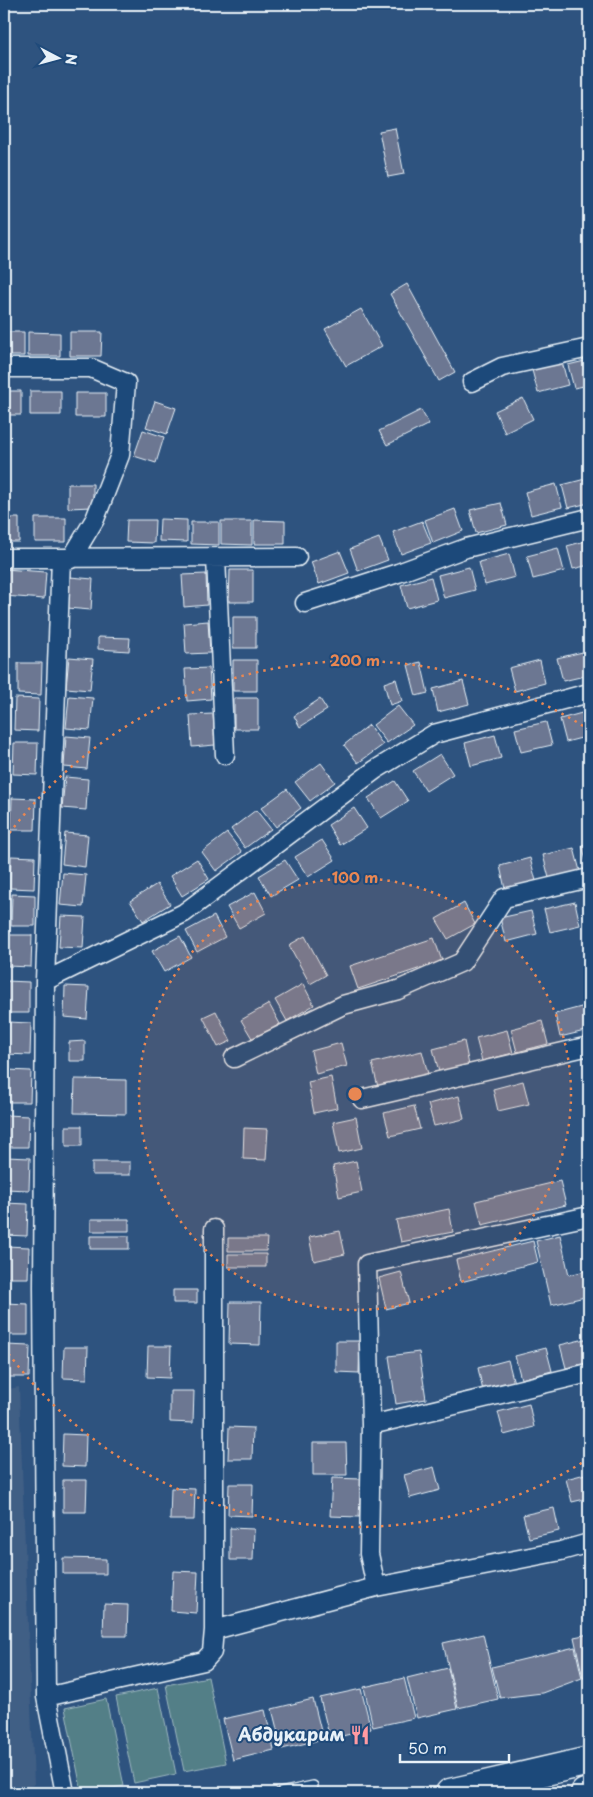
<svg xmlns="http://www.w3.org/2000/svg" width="593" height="1797" font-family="'Playpen Sans',sans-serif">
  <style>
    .built { fill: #415e85 }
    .green { fill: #537f87; stroke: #9eb8c0 }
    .building { fill: #6c7792; stroke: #e8f1f8 }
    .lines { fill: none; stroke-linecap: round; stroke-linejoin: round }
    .service-casing { stroke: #e8f1f8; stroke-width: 12 }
    .minor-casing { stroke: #e8f1f8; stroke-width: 21 }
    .trunk-casing { stroke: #e8f1f8; stroke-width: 31 }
    .service { stroke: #1f4a7a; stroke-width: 9 }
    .minor { stroke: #1f4a7a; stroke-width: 18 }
    .trunk { stroke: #1f4a7a; stroke-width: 28 }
    .ring { fill: none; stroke: #e88753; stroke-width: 2.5; stroke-dasharray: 2.5 5 }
    .labels { text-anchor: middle; stroke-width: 4; stroke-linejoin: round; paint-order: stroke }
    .poi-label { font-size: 18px; font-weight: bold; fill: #e8f1f8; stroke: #1f4a7a; text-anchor: end }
    .centre { fill: #e88753; stroke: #1f4a7a; stroke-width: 2.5 }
    .ring-label { font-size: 15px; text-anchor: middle; font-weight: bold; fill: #e88753; stroke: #1f4a7a; stroke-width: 4; stroke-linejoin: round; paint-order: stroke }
  </style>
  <rect width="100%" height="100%" fill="#2e537f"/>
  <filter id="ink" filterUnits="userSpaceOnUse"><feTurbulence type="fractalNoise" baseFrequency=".02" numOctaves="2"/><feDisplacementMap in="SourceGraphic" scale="10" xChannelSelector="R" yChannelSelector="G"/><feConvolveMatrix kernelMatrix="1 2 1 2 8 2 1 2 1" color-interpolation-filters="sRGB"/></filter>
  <g filter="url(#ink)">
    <path class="built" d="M19 1387 34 1785 4 1790V1390Z"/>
    <path class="green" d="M208 1677 226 1763 184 1771 166 1685Z
      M158 1688 176 1774 134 1783 116 1697Z
      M106 1699 124 1786 82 1793 65 1708Z"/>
    <path class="building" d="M395 128 404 174 388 177 379 131Z
      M407 284 455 372 439 381 390 294Z
      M361 309 382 346 346 366 325 329Z
      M4 332H24V356H4Z
      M28 332 60 333V356H28Z
      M70 332H102L101 356H70Z
      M589 360V385L574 388 568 365Z
      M562 362 568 385 538 393 532 370Z
      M4 391H21V415H4Z
      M30 391H61V415H30Z
      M75 393H106V417H75Z
      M523 398 533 419 505 433 495 411Z
      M155 401 176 408 167 434 146 427Z
      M421 410 429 424 387 445 379 431Z
      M143 430 164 437 156 463 134 456Z
      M589 478V503L568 508 562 485Z
      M68 484H93V507L68 508Z
      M556 484 562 507 531 515 525 492Z
      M501 503 507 525 476 533 470 510Z
      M455 509 463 531 433 543 425 520Z
      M4 518H19V542H4Z
      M35 518H66V542H35Z
      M160 519 187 520V542L159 541Z
      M127 520H155L154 543 126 542Z
      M254 520 285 521V544H254Z
      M221 521H252V545L221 544Z
      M422 521 431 543 401 554 393 532Z
      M191 522H219V545L191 544Z
      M379 538 388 560 358 571 350 549Z
      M589 540V565L573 569 567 546Z
      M558 548 564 571 533 579 527 556Z
      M340 551 349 573 319 584 311 562Z
      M509 554 515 577 485 585 479 562Z
      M469 567 475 590 444 598 438 575Z
      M4 569 46 572 44 599 4 596Z
      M230 570H253V602H229Z
      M206 574 207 605 184 607 182 575Z
      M70 577 93 579 91 610 67 608Z
      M431 577 437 600 407 608 401 585Z
      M233 617H256V648H233Z
      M208 621 210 653 186 654 184 623Z
      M98 637 130 638 129 651 98 649Z
      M587 651 589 675 563 681 557 658Z
      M69 657 93 659 90 690 66 688Z
      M233 660H257V691H233Z
      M540 660 545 683 515 691 509 668Z
      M421 662 428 693 416 696 408 665Z
      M18 663H42L41 695 18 694Z
      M209 668 211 699 187 701 185 669Z
      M396 679 402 701 390 705 384 683Z
      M463 681 469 704 438 712 433 689Z
      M69 696 93 698 90 730 66 728Z
      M15 698 39 699 38 731 14 730Z
      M234 698H258V729H234Z
      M320 699 327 710 300 727 294 716Z
      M398 706 413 725 387 743 373 725Z
      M589 711V736L566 742 560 719Z
      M213 714 215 745 192 747 190 715Z
      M546 722 552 745 521 752 515 729Z
      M369 725 383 745 358 763 344 745Z
      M495 735 501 758 471 766 465 743Z
      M66 736 90 738 87 769 64 767Z
      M14 743H38L37 775 13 774Z
      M440 754 453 774 426 791 413 771Z
      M321 763 335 782 310 801 295 782Z
      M65 777 88 779 86 810 62 808Z
      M395 781 408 801 381 818 368 798Z
      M287 789 301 808 276 827 261 808Z
      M12 798 36 799 35 830H11Z
      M354 808 367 828 340 845 328 825Z
      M256 810 271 829 245 848 231 829Z
      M65 833 88 835 85 867 62 864Z
      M227 833 242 852 216 871 202 852Z
      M322 840 335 860 308 877 295 857Z
      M589 843V868H588L582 845Z
      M574 848 580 871 549 878 543 855Z
      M11 856 35 857 34 889 10 888Z
      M530 858 536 881 505 889 500 866Z
      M197 859 209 879 182 896 170 876Z
      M285 860 298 880 271 896 259 876Z
      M63 873 86 875 83 907 60 905Z
      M157 884 170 904 143 921 130 901Z
      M255 892 266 913 239 928 227 907Z
      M12 894 35 895V926H11Z
      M575 902 580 925 550 932 544 909Z
      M464 903 475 924 448 939 436 919Z
      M531 911 537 934 506 942 500 918Z
      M61 916 85 917 83 948 59 947Z
      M214 916 225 937 197 952 186 931Z
      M9 935H32L31 967 8 966Z
      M180 936 191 957 164 972 152 951Z
      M305 936 326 975 310 984 289 945Z
      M434 938 442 961 358 989 350 966Z
      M6 981 29 982V1013H5Z
      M303 984 314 1005 287 1021 275 1000Z
      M65 986 89 987 87 1019 64 1017Z
      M269 1004 280 1024 253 1040 241 1020Z
      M585 1006 589 1022V1030L560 1037 555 1014Z
      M216 1011 231 1041 218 1047 203 1017Z
      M542 1021 548 1044 517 1052 511 1029Z
      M7 1022 31 1023 30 1055 6 1054Z
      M507 1030 513 1053 482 1061 476 1038Z
      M85 1041V1061H69V1042Z
      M464 1041 469 1065 439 1072 433 1049Z
      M341 1043 347 1066 316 1074 311 1051Z
      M422 1051 428 1074 378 1087 372 1063Z
      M7 1070 31 1071 30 1102H6Z
      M331 1077 337 1108 314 1113 308 1082Z
      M75 1079 126 1080V1114L74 1113Z
      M523 1081 529 1104 498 1111 493 1089Z
      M459 1096 464 1119 434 1126 428 1104Z
      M414 1106 420 1129 390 1136 384 1113Z
      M5 1115 29 1116 28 1147H4Z
      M356 1117 362 1148 339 1153 333 1122Z
      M66 1126H82V1146H66Z
      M244 1128 268 1129 266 1160 243 1159Z
      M6 1157 30 1158 29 1190 5 1189Z
      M356 1161 362 1192 339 1197 333 1166Z
      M92 1162H130V1175H92Z
      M560 1181 566 1205 482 1225 476 1201Z
      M4 1203 28 1204 27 1236 4 1235Z
      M449 1209 453 1232 401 1242 396 1220Z
      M91 1219H129V1231H91Z
      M340 1231 345 1254 314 1261 309 1237Z
      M560 1235 569 1275 589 1270V1296L551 1305 536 1241Z
      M90 1236H129V1249H90Z
      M228 1238H267L266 1251H228Z
      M533 1241 538 1262 461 1282 456 1260Z
      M5 1246 29 1247 28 1278H5Z
      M228 1254H266V1267H228Z
      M401 1272 409 1303 386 1309 379 1278Z
      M173 1290H197V1303H173Z
      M230 1302H261L260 1345 229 1344Z
      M5 1303 28 1304V1335H4Z
      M589 1338V1362L566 1368 560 1345Z
      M336 1341H360L359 1373 336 1372Z
      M6 1345 30 1346 29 1377H6Z
      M148 1346H171L170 1378 147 1377Z
      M64 1347H88L87 1379 63 1378Z
      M546 1348 552 1371 521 1379 515 1356Z
      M419 1352 426 1399 396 1404 389 1356Z
      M508 1360 514 1383 483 1391 478 1368Z
      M170 1391H194L193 1423 170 1422Z
      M529 1404 534 1427 504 1435 498 1412Z
      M229 1427 253 1428 252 1459H228Z
      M63 1434 86 1435 85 1467 62 1466Z
      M313 1443H346L347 1475H313Z
      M434 1467 440 1490 410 1498 404 1475Z
      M589 1473V1498L572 1502 566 1479Z
      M332 1478 361 1479 359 1517 330 1516Z
      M63 1480H87L86 1512H63Z
      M229 1484H253L252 1516 228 1515Z
      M171 1488 195 1489 194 1520H170Z
      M554 1508 559 1531 529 1538 523 1515Z
      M230 1528 254 1529 253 1560H230Z
      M63 1558 106 1559V1574H63Z
      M173 1571 198 1572 196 1613 171 1611Z
      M104 1604 128 1605 127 1636H103Z
      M483 1634 498 1699 458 1708 443 1643Z
      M589 1634V1676L583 1678 574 1637Z
      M575 1647 582 1678 542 1693 500 1698 492 1667Z
      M448 1668 457 1709 417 1718 407 1678Z
      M404 1678 414 1718 373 1727 364 1687Z
      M361 1689 371 1729 330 1739 320 1698Z
      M313 1699 323 1739 282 1749 272 1709Z
      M265 1710 274 1750 233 1760 223 1719Z"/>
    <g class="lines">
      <defs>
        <path id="service" d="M280 1793 313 1786"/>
        <path id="minor" d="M4 368H91L126 383 120 455 95 519 71 559
          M472 382 502 367 589 348
          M4 558 297 557
          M216 558 225 755
          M61 559 45 981 43 1287 46 1697 65 1793
          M305 603 398 573 466 548 589 518
          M45 981 184 913 375 770 434 734 589 693
          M234 1058 343 1005 398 990 462 962 504 898 589 878
          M362 1099 589 1046
          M371 1425 589 1373
          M376 1587 369 1554 371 1425 367 1264 589 1216
          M214 1630 376 1587 561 1551 589 1543
          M46 1697 204 1661 212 1652 214 1630V1229"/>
        <path id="trunk" d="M450 1793 589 1761
          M585 1793 589 1792"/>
      </defs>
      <use href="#service" class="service-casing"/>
      <use href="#minor" class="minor-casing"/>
      <use href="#trunk" class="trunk-casing"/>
      <use href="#service" class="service"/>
      <use href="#minor" class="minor"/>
      <use href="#trunk" class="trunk"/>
    </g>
  </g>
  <circle cx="355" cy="1094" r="216" fill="#e88753" fill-opacity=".12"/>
  <g class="ring">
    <circle cx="355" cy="1094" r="216"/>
    <path d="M588 1459A433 433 0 0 1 5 1349M5 839A433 433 0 0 1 588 729"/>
  </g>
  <defs>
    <symbol id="restaurant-bare" viewBox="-9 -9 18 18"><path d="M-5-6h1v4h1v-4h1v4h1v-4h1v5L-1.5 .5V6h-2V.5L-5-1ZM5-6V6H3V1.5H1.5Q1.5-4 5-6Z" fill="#ff9aa2" stroke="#1f4a7a" stroke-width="2.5" paint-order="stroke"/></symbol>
  </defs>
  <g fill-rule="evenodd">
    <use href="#restaurant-bare" x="346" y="1721" width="28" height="28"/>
  </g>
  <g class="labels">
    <g class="poi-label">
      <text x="345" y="1741">Абдукарим</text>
    </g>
  </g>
  <circle cx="355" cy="1094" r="8" class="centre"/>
  <g class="ring-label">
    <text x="355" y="666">200 m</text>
    <text x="355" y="883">100 m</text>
  </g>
  <rect width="593" height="1797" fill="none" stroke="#1f4a7a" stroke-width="20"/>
  <rect x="10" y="10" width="573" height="1777" fill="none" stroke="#e8f1f8" stroke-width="2" filter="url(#ink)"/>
  <g transform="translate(58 58) rotate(96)" stroke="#1f4a7a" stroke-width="4" paint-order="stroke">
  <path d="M0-4L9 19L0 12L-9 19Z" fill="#e8f1f8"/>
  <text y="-8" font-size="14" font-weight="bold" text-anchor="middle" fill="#e8f1f8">N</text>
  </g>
  <path d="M400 1754v8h109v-8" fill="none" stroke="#e8f1f8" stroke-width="2.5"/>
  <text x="408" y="1754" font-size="15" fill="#e8f1f8" stroke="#1f4a7a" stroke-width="4" paint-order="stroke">50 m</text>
</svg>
